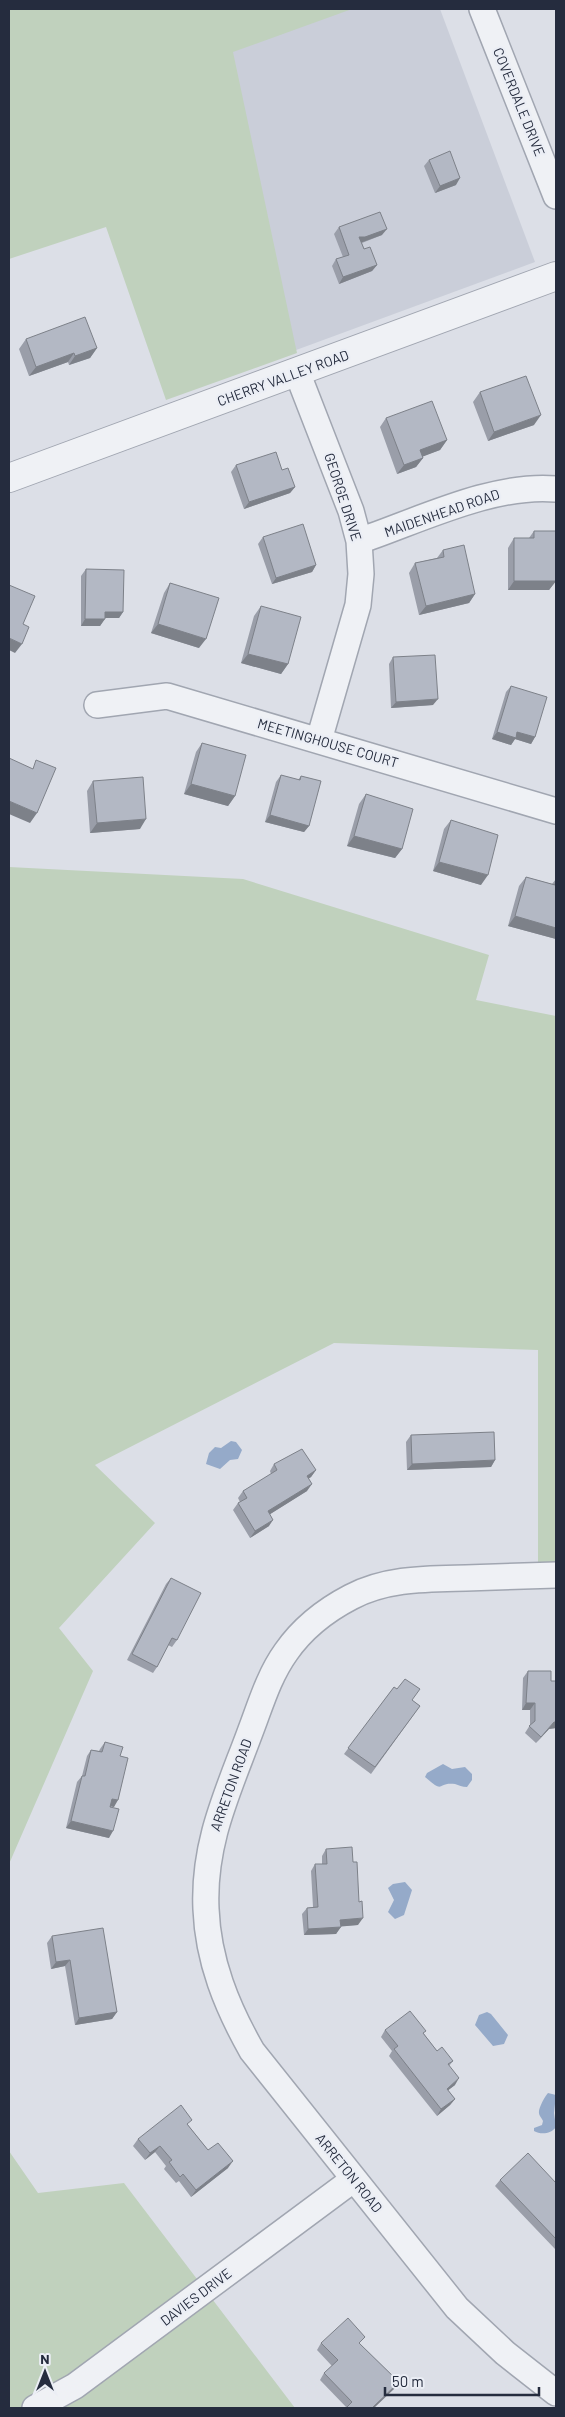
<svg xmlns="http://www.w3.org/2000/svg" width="565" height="2417" font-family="Barlow,sans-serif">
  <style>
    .built { fill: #caced9 }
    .green { fill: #c0d1bd }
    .water { fill: #95aac9 }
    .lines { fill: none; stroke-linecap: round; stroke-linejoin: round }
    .minor-casing { stroke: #a1a6b1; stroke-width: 28 }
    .tertiary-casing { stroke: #a1a6b1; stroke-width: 30 }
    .minor { stroke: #eff1f5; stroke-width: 25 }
    .tertiary { stroke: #eff1f5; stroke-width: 28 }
    .wall { fill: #9a9ea9 }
    .shaded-wall { fill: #7d8189 }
    .building { fill: #b3b8c4; stroke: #7d8189 }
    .labels { text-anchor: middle; stroke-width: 4.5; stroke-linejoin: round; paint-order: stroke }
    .street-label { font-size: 14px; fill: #252c3e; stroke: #ebeef5 }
  </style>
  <rect width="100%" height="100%" fill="#dcdfe7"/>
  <path class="built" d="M348 9H440L535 262 288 353 182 70Z"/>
  <path class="green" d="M9 9H352L233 52 297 353 166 400 106 227 9 259Z
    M9 867 243 879 489 955 476 1000 556 1016V1577L538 1576V1350L334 1343 95 1465 155 1523 59 1628 93 1671 9 1864Z
    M9 2151 38 2193 124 2183 295 2408H9Z"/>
  <path class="water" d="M231 1441 236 1442 242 1450 238 1459 230 1460 220 1469 206 1464 209 1453 215 1447 221 1448Z
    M443 1764 452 1769 465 1767 472 1774V1780L467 1787C462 1787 459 1785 455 1784 435 1782 446 1795 425 1777L427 1773Z
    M405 1882 412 1890 404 1915 395 1919 388 1912 394 1900 388 1888 393 1884Z
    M487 2012 491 2014 508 2035 504 2044 493 2046 475 2025 479 2015Z
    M548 2093 556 2095 554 2113 556 2127C551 2134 541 2135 534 2131V2128L542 2125 543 2121C542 2118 539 2116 539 2113 538 2109 545 2096 548 2093Z"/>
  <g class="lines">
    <defs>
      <path id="minor" d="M482 9 556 196
        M297 372 351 511 359 541 361 574 358 605 319 740
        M359 541C418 521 494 483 556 489
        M97 705 167 696 556 811
        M556 1575C526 1576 496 1577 466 1578 427 1579 387 1578 351 1597 326 1610 302 1629 286 1652 268 1677 260 1707 249 1735 227 1794 203 1844 206 1909 208 1961 227 2007 252 2051L457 2308 505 2353 556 2393
        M35 2408 75 2386 354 2179"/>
      <path id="tertiary" d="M9 478 556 276"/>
    </defs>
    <use href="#minor" class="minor-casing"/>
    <use href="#tertiary" class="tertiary-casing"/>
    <use href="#minor" class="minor"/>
    <use href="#tertiary" class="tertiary"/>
  </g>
  <path class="wall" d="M429 160 456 185 435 193 424 166Z
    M339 227 382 235 362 243 364 249 377 265 372 271 339 284 332 266 336 259 343 257 334 234Z
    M26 339 97 348 90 358 69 365 68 362 29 376 19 349Z
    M480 392 534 425 488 441 473 402Z
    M386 418 447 440 440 450 423 456V458L416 467 397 474 380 427Z
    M236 465 282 470 295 487 290 493 244 509 231 472Z
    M534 531 556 581 549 590H508V548L514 538H529Z
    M263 537 316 565 312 572 272 584 258 544Z
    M443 550 475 594 469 603 419 615 409 573 415 563 437 558Z
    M86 569 123 612 119 618H105L100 626H81V576Z
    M170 583 199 648 151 633 164 593Z
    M261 606 288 664 281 674 241 663 254 616Z
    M393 657 433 705 391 708 389 664Z
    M511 686 535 737 531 744 515 739 511 745 492 739 506 692Z
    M202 743 235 796 228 806 184 794 196 752Z
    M281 775 298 780 301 776 309 826 304 832 265 822 276 782Z
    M93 781 140 829 90 833 87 791Z
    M366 794 402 849 395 858 347 846 359 804Z
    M451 820 481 885 433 871 444 829Z
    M526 877 552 884 556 879V939L508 926 519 886Z
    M411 1435 495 1460 491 1467 407 1470 406 1442Z
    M274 1464 316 1470 311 1477 308 1479 307 1491 270 1514 269 1526 250 1538 233 1510 238 1503 240 1502 238 1498 243 1491 271 1474 270 1471Z
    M171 1578 177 1640 172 1647 168 1645 157 1667 153 1673 127 1660 166 1584Z
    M528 1671 551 1681H556V1728L549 1729 536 1743 525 1733 530 1725V1710H522L523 1678Z
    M394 1687 420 1706 371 1774 344 1754Z
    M105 1742 120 1756 114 1807 111 1806 109 1838 66 1828 77 1782 82 1776 87 1756 91 1750 99 1751 100 1749Z
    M326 1849 358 1925 341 1926 336 1934 304 1935 302 1914 307 1908 313 1907 311 1871 315 1864H322V1856Z
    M52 1936 117 2012 112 2019 75 2025 65 1966 51 1969 47 1943Z
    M385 2030 424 2034 437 2051 453 2061 449 2066 455 2085 448 2090 455 2099 450 2105 437 2116 389 2056 392 2051 381 2037Z
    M188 2125 208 2150 228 2168 191 2197 179 2181 176 2183 164 2169 166 2166 155 2152 145 2160 133 2146 138 2139Z
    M500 2180 556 2183V2249H555L495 2186Z
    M321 2343 360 2344 399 2382 394 2389 347 2408 320 2380 324 2373 332 2366 317 2350Z"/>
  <path class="shaded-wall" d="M460 178 456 185 435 193 440 186Z
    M387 229 382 235 360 243 359 237Z
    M377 265 372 271 339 284 343 277Z
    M97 348 90 358 69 365 75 356Z
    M74 353 68 362 29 376 36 367Z
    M541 415 534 425 488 441 494 432Z
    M447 440 440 450 414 460 420 450Z
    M423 458 416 467 397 474 404 465Z
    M295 487 290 493 244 509 249 502Z
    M316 565 312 572 272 584 276 578Z
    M514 581H556L549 590H508Z
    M475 594 469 603 419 615 426 606Z
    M105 612H123L119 618H100Z
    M85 619H105L100 626H81Z
    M158 624 206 639 199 648 151 633Z
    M9 638 22 644 15 653 9 650Z
    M248 654 288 664 281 674 241 663Z
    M438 699 433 705 391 708 396 702Z
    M497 732H517L535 737 531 744 515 739 511 745 492 739Z
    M191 784 235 796 228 806 184 794Z
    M9 801 37 813 30 823 9 814Z
    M270 815 309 826 304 832 265 822Z
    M146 819 140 829 90 833 97 823Z
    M354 836 402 849 395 858 347 846Z
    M439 862 488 875 481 885 433 871Z
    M515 916 556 928V939L508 926Z
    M495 1460 491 1467 407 1470 412 1464Z
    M316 1470 311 1477 302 1483 307 1476Z
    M312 1484 307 1491 264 1518 268 1511Z
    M273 1520 269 1526 250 1538 255 1531Z
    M526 1703H535L530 1710H522Z
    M554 1722H556V1728L549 1729 536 1743 541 1737Z
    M112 1799 118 1800 114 1807 108 1806Z
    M71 1821 113 1831 109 1838 66 1828Z
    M363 1918 358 1925 336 1927 340 1920Z
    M341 1927 336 1934 304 1935 308 1929Z
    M70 1960 65 1966 51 1969 56 1962Z
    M117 2012 112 2019 75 2025 79 2018Z
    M459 2078 455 2085 442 2095 447 2089Z
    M455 2099 450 2105 437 2116 441 2109Z
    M160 2146 155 2152 145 2160 150 2153Z
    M233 2161 228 2168 191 2197 196 2190Z
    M399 2382 394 2389 374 2408H372Z"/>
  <path class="building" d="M450 151 460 178 440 186 429 160Z
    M380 212 387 229 365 237H359L364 249 370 247 377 265 343 277 336 259 349 255 339 227Z
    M85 317 97 348 75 356 74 353 36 367 26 339Z
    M526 376 541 415 494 432 480 392Z
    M432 401 447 440 420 450 423 458 404 465 386 418Z
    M276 452 282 470 288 468 295 487 249 502 236 465Z
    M303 524 316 565 276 578 263 537Z
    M534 531H556V581H514V538H534Z
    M464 545 475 594 426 606 415 563 444 557 443 550Z
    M86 569 124 570 123 612H105V619H85Z
    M170 583 219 598 206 639 158 624Z
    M9 585 35 596 23 624 29 627 22 644 9 638Z
    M261 606 301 617 288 664 248 654Z
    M435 655 438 699 396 702 393 657Z
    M511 686 547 697 535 737 517 732 516 738 497 732Z
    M202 743 246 755 235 796 191 784Z
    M9 758 33 769 36 760 56 768 37 813 9 801Z
    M281 775 300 780 301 776 321 781 309 826 270 815Z
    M143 777 146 819 97 823 93 781Z
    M366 794 413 809 402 849 354 836Z
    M451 820 498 835 488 875 439 862Z
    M526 877 555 885 556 880V928L515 916Z
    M494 1432 495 1460 412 1464 411 1435Z
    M302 1449 316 1470 307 1476 312 1484 268 1511 273 1520 255 1531 238 1503 247 1498 243 1491 277 1470 274 1464Z
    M171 1578 201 1593 177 1640 172 1638 157 1667 132 1654Z
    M528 1671H551V1681H556V1722H554L541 1737 529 1726 535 1721V1703H526Z
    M405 1679 420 1689 412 1700 420 1706 375 1767 348 1748 394 1687 397 1689Z
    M105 1742 123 1747 120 1756 128 1758 118 1800 112 1799 110 1807 119 1809 113 1831 71 1821 82 1776H85L91 1750 102 1752Z
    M352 1847 353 1862H357L359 1902 362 1901 363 1918 340 1920 341 1927 308 1929 307 1908 318 1907 315 1864H327L326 1849Z
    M103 1928 117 2012 79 2018 70 1960 56 1962 52 1936Z
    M410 2011 426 2031 423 2033 437 2051 442 2047 453 2061 448 2064 459 2078 447 2089 455 2099 441 2109 394 2049 398 2046 385 2030Z
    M181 2105 192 2120 187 2124 208 2150 218 2143 233 2161 196 2190 183 2174 180 2177 169 2162 172 2160 160 2146 150 2153 138 2139Z
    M528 2153 556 2183V2239L500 2180Z
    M348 2318 365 2337 359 2343 399 2382 372 2408H346L352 2402 324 2373 338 2360 321 2343Z"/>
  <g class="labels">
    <g class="street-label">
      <text transform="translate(519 102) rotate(68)" y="5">COVERDALE DRIVE</text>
      <text transform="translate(283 378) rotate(-20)" y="5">CHERRY VALLEY ROAD</text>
      <text transform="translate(343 497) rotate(72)" y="5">GEORGE DRIVE</text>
      <text transform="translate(442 513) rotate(-19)" y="5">MAIDENHEAD ROAD</text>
      <text transform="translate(328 743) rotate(16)" y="5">MEETINGHOUSE COURT</text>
      <text transform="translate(231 1785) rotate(-70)" y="5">ARRETON ROAD</text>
      <text transform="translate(349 2173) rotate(51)" y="5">ARRETON ROAD</text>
      <text transform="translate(196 2297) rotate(-37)" y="5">DAVIES DRIVE</text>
    </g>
  </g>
  <rect width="565" height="2417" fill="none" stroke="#252c3e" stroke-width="20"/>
  <g transform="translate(45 2372)" stroke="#ebeef5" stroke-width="4" paint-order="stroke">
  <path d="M0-4L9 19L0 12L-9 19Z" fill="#252c3e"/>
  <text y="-8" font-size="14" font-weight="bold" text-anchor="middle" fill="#252c3e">N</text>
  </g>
  <path d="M385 2387v8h154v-8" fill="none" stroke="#252c3e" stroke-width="2.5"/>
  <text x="392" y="2387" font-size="15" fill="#252c3e" stroke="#ebeef5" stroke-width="4" paint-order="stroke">50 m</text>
</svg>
